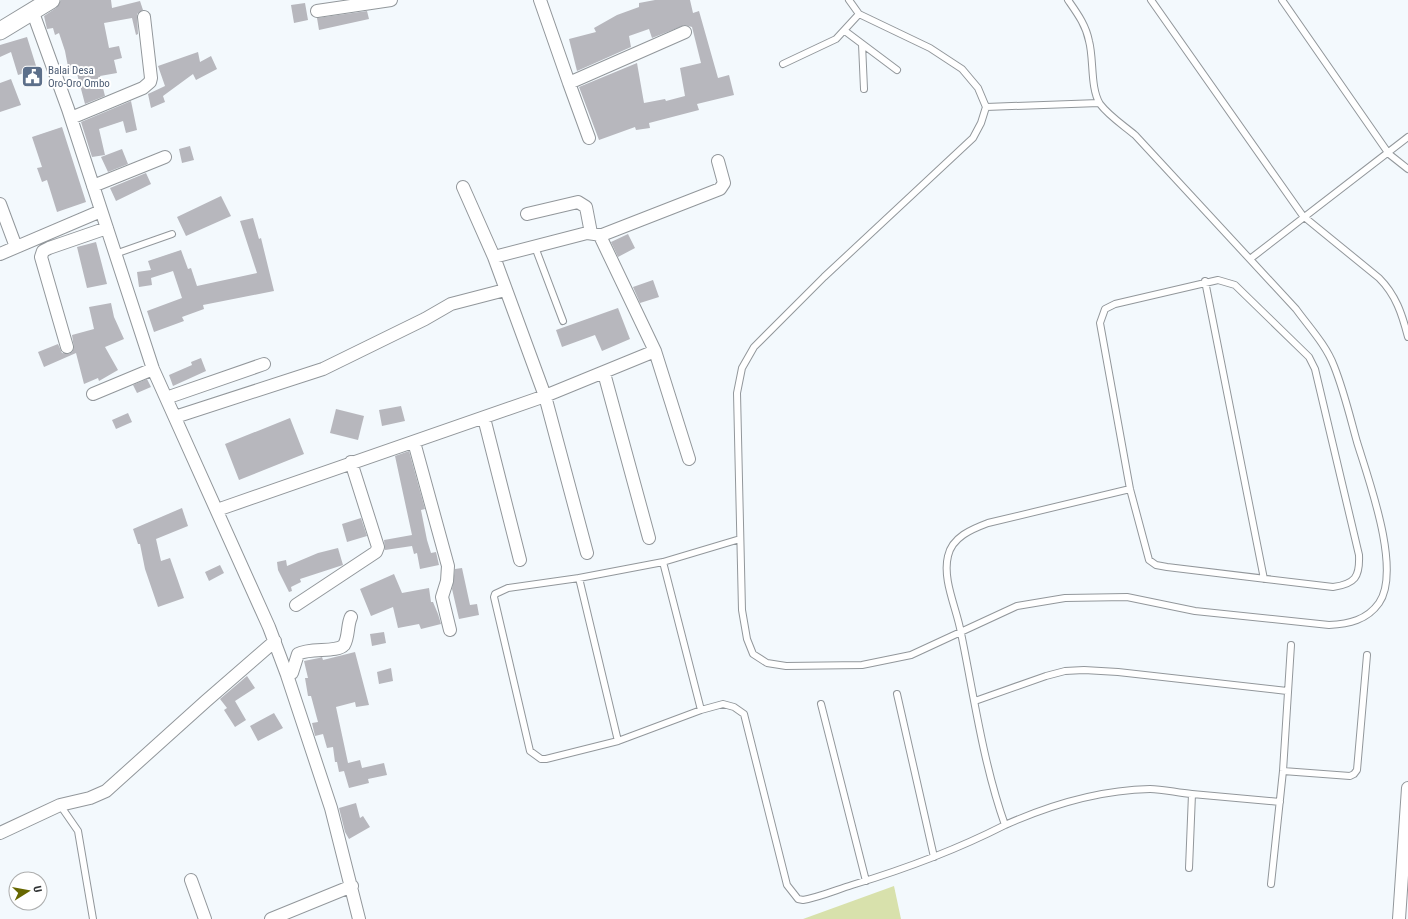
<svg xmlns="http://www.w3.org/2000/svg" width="1408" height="919" font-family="'Roboto Condensed',sans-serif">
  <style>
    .green { fill: #d8e1ac }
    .building { fill: #b7b7bd }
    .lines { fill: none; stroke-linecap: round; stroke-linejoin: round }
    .lane-casing { stroke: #92979b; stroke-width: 8 }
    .street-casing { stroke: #92979b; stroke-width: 14 }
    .secondary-casing { stroke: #92979b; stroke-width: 19 }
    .lane { stroke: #fff; stroke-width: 6 }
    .street { stroke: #fff; stroke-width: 12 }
    .secondary { stroke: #fff; stroke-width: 17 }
    .labels { text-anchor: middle; stroke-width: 4; stroke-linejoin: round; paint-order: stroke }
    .service-label { font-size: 11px; fill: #4e5e75; stroke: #fff; text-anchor: start }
  </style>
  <rect width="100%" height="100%" fill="#f3f9fd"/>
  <path class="green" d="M894 886 901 919H803Z"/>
  <path class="building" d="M61 0H111L112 8 140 1 143 10 137 14 138 34 136 35 132 18 104 23 109 48 119 46 122 58 114 60 117 73 100 76 105 96 85 104 76 70 69 72 65 51 59 33 55 35 53 28 47 29 44 16 56 8Z
    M655 0H690L693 13 699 11 718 78 729 75 734 95 697 104 699 110 649 123 650 128 636 130 635 127 599 140 579 87 637 63 644 103 665 99 666 101 685 96 680 68 701 63 692 27 685 25 652 38 649 29 629 36 631 47 577 71 569 39 596 32 594 28 617 15 639 7V3Z
    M305 3 308 20 294 23 291 5Z
    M367 11 369 19 319 30 317 18Z
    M27 37 37 69 18 75 11 52 0 57V45Z
    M198 52 200 62 211 56 217 69 196 80 193 74 163 96 165 102 151 108 148 94 165 86 158 66Z
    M11 79 21 105 0 112V83Z
    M131 101 137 130 126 133 123 121 99 129 105 155 92 157 81 122Z
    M62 127 86 202 57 212 47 180 42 182 37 168 42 167 32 137Z
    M190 146 194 160 182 163 179 149Z
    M122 149 128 164 108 172 101 157Z
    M146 173 151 184 116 201 110 188Z
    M221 196 231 216 186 236 177 217Z
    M253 218 259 239 261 238 274 291 203 305 204 309 182 317 184 321 154 332 147 311 182 298 173 271 151 278 152 285 139 287 137 272 151 270 148 261 181 250 188 269 191 268 197 286 257 273 240 221Z
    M628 234 635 248 618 257 611 242Z
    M96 242 107 284 87 288 77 247Z
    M653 280 659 297 640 303 633 287Z
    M111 303 114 317 124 339 105 347 118 370 99 381 98 378 84 384 76 353 44 367 38 352 58 344 62 353 69 354 72 352 74 348 72 335 94 329 89 307Z
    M618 308 630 339 602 351 595 335 562 347 556 330Z
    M201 358 206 371 173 386 169 375 192 365 191 362Z
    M147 379 151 387 137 393 133 385Z
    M401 406 405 421 382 426 379 410Z
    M336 409 364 416 358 440 330 433Z
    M128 413 132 422 116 429 112 420Z
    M290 418 304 454 239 480 225 444Z
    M409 451 425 509 421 510 427 540 431 553 436 552 439 565 420 569 417 553 414 554 412 546 385 550 384 540 412 535 395 456Z
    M182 508 188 526 156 539 161 561 170 558 184 598 158 607 145 569 140 544H138L133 529Z
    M361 518 367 536 347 542 342 524Z
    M338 548 343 565 300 579 301 582 291 587 292 591 289 592 278 570 277 562 286 560 287 566 318 553Z
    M220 565 224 573 209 581 205 572Z
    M462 568 470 605 477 604 479 615 459 619 452 589 455 569Z
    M394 574 402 593 429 588 431 602H433L438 614 441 624 421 629 419 624 398 628 393 607 371 616 360 589Z
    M384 632 386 643 372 646 370 634Z
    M355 652 369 705 356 707 355 702 336 707 348 763 360 760 362 768 384 763 387 775 368 779 369 783 349 788 344 771 339 772 337 762H335L333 747 327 748 323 734 315 736 312 723 318 722 311 696H308L305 678H308L304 661 319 658 322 657 323 660Z
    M391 668 393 681 379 684 377 672Z
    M247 676 255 688 235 701 246 720 235 727 224 710 227 708 220 699Z
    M274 713 283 728 258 741 250 726Z
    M356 803 360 818 363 816 370 827 349 839 345 832 339 808Z"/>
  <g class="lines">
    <defs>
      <path id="lane" d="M849 0 859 14 930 48 962 69 978 88 986 107 981 123 973 138 824 277 754 347 742 368 737 393 742 610 747 639 753 654 767 663 786 666 862 665 911 655 1017 606 1065 598 1127 597 1195 611 1329 625C1349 624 1367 620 1379 603 1402 570 1368 478 1357 442 1350 417 1344 391 1334 366 1326 345 1309 327 1296 309L1135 135C1123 125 1109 116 1100 104 1090 88 1094 59 1089 41 1086 25 1077 13 1068 0
        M1151 0 1303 216 1379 278C1396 295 1402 314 1408 337
        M1282 0 1389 154 1408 169
        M845 31 897 70
        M862 44 864 89
        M783 64 836 39 859 14
        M986 107 1099 103
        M535 247 563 321
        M115 254 172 234
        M1250 259 1408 137
        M1218 280 1235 285 1309 357 1315 369 1359 555C1360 577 1355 584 1333 587L1167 567 1156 565 1149 560 1130 489 1100 323 1105 309 1115 304Z
        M1205 281 1264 579
        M1130 489 988 523C972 529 952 537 948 556 942 580 957 609 961 633 974 696 983 763 1005 825 1050 805 1100 790 1150 789 1163 789 1178 793 1192 794L1189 868
        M740 539 663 562 579 578 508 588 495 594 494 597 530 751 541 759H546L618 741 701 710 723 704 734 707 744 714 787 885 798 899 803 900C820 897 836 890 852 885 905 869 956 850 1005 825
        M663 562 701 710
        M579 578 618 741
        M897 694 934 857
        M975 701 1046 676 1065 671 1084 670 1118 672 1287 691
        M821 704 866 881
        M1283 771 1350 776 1354 774 1357 770 1367 655
        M1192 794 1280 802
        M60 805 78 831 93 919
        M1271 884 1283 771 1291 645"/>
      <path id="street" d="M540 0 569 83 685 32
        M32 10 68 109 153 369 269 627 287 675 331 808 359 919
        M317 11 391 0
        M569 83 589 138
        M71 118 143 88 150 82 151 78 144 17
        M93 186 165 157
        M463 187 494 257 587 233 602 235
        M0 204 16 247
        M527 214 578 202 586 207 591 233
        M0 254 101 211
        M494 257 545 396 587 553
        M67 347 41 257 43 251 49 248 107 228
        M655 351 601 238 602 235 720 189 724 183 718 161
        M604 373 649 538
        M93 394 153 369
        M166 398 264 364
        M175 417 323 369 425 319 451 304 505 290
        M484 418 520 560
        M414 442 448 566 447 581 442 597 450 630
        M217 510 545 396 655 351 689 459
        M296 605 376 552 378 547 351 462
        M287 675 292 673 298 654C310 647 337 653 344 645 349 637 347 625 351 617
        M0 833 60 805 90 798 106 791 206 701 275 641
        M191 880 205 919
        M271 919 352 886
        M1399 919 1408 788"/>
      <path id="secondary" d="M0 31 51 0"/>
    </defs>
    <use href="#lane" class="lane-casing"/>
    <use href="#street" class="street-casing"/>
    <use href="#secondary" class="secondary-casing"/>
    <use href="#lane" class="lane"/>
    <use href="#street" class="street"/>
    <use href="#secondary" class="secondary"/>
  </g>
  <defs>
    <symbol id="civic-square" viewBox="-11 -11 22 22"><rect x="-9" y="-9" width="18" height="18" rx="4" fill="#5c6f8a" stroke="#fff"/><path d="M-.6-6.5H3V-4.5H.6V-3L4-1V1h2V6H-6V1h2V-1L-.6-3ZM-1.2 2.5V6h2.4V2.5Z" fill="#fff"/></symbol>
  </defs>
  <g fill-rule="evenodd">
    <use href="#civic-square" x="20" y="64" width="25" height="25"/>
  </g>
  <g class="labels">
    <g class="service-label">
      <text x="48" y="74">Balai Desa<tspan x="48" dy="13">Oro-Oro Ombo</tspan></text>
    </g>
  </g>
  <g transform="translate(28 891) rotate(79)"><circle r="19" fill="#ffffff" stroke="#adaeae"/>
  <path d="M0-3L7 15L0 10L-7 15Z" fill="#676700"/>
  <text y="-6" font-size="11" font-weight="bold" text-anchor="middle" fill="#313435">U</text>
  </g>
</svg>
